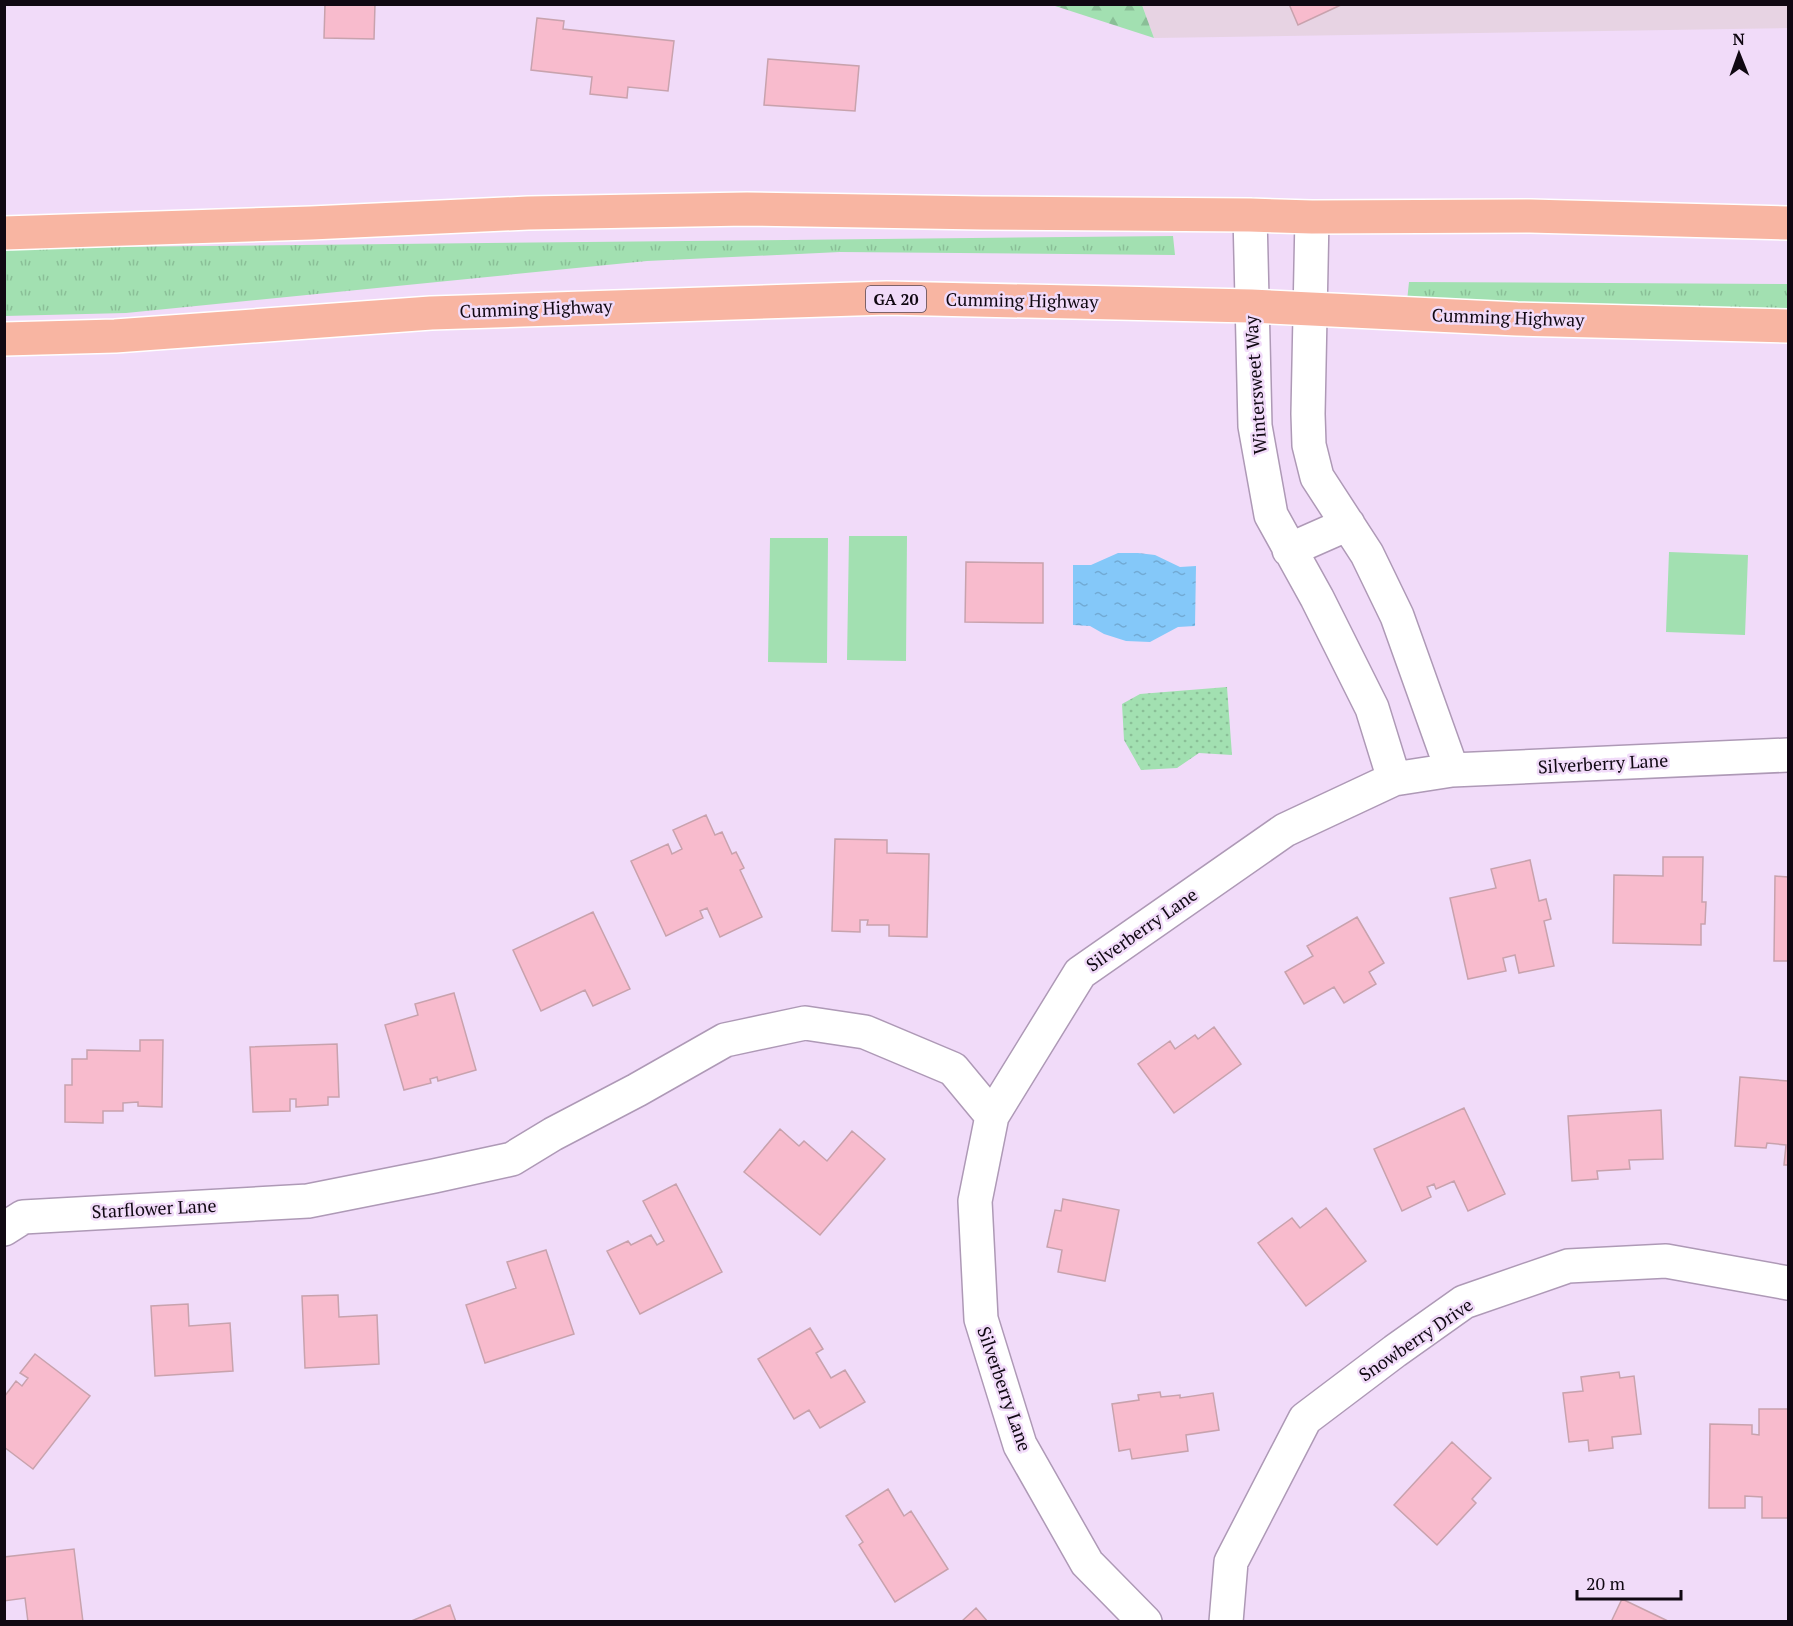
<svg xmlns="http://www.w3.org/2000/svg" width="1793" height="1626" font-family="'PT Serif',serif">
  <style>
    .commercial { fill: #e7d3e3 }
    .grass { fill: url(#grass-tufts) }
    .forest { fill: url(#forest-firs) }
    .park { fill: url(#park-dots) }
    .pitch { fill: #a2e0b1 }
    .water { fill: url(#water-ripples) }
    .building { fill: #f8bbcd; stroke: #c8a2ad; stroke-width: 1.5 }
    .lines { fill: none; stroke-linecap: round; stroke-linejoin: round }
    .minor-casing { stroke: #ae99b6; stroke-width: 36 }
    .highway-casing { stroke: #fff; stroke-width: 36 }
    .minor { stroke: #fff; stroke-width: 33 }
    .highway { stroke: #f8b5a2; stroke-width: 33 }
    .labels { text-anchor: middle; stroke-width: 5; stroke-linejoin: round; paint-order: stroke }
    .shield { fill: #f1dbf9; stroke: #544757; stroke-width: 1.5 }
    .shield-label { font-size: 16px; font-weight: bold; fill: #100812 }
    .street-label { font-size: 18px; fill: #100812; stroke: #f1dbf9 }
  </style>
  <defs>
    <pattern id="grass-tufts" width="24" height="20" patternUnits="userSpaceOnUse" patternTransform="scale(1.5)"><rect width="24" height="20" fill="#a2e0b1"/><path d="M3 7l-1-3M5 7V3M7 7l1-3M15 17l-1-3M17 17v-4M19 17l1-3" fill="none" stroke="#8abf97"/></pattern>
    <pattern id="forest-firs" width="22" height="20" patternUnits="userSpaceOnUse" patternTransform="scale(1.5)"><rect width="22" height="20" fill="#a2e0b1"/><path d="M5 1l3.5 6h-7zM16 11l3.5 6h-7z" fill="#8abf97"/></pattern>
    <pattern id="park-dots" width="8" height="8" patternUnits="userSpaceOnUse" patternTransform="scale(1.5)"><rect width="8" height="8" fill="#a2e0b1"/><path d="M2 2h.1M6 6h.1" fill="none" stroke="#8abf97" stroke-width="1.8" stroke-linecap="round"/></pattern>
    <pattern id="water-ripples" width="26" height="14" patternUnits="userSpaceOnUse" patternTransform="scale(1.5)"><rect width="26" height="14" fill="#84c8f9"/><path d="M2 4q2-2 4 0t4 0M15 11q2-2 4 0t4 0" fill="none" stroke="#71aad4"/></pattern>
  </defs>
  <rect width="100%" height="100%" fill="#f1dbf9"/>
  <path class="commercial" d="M1788 4V28L1154 38 1142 5Z"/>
  <path class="grass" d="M1173 236 1175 255 840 252 647 261 126 313 5 316 4 248Z
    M1409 282 1788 284V310L1407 301Z"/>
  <path class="forest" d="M1052 5H1142L1154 38Z"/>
  <path class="park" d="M1227 687 1232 755 1199 753 1177 768 1141 770 1124 740 1122 704 1140 694Z"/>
  <path class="pitch" d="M849 536H907L906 661 847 660Z
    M770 538H828L827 663 768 662Z
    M1669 552 1748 555 1745 635 1666 632Z"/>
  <path class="water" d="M1118 553H1138L1155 555 1180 567 1196 566 1195 626 1178 627 1150 642 1126 641 1104 634 1090 626 1073 625V565H1091Z"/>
  <path class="building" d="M325 4H375L374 39 324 38Z
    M1289 4H1343L1298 25Z
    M537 18 564 21 563 29 674 41 668 91 628 87 627 98 590 94 592 77 531 70Z
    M768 59 859 66 855 111 764 105Z
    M966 562 1043 563V623L965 622Z
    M706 815 715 835 722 832 732 854 736 852 744 868 740 870 762 917 720 937 707 908 700 911 703 918 666 936 631 861 668 844 672 854 682 849 673 830Z
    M835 839 887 840V853L929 854 927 937 889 936V925H867L868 920H860V932L832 931Z
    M1663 857H1703L1702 902H1706L1705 924H1701V945L1613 943 1614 875 1663 876Z
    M1530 860 1539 901 1546 899 1551 919 1544 921 1554 966 1519 973 1515 955 1503 958 1506 971 1468 979 1450 898 1496 888 1491 869Z
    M1775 876 1788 877V961H1774Z
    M593 912 630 989 593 1006 585 990 541 1011 513 950Z
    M1357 917 1384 963 1369 972 1376 984 1344 1003 1334 987 1304 1004 1285 972 1313 956 1307 946Z
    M454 993 476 1070 438 1081 437 1077 430 1079 431 1083 404 1090 385 1025 418 1015 415 1004Z
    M1214 1027 1241 1064 1174 1113 1138 1064 1170 1041 1175 1049 1195 1035 1198 1039Z
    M140 1040H163L162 1107 138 1106V1102L123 1103V1111H103V1123L65 1122V1085H72V1059H87V1050L140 1051Z
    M337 1044 339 1097H328V1105L296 1107V1099H290V1111L253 1112 250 1047Z
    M1740 1077 1788 1081V1165H1784L1786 1145 1767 1143 1766 1148 1735 1146Z
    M1464 1108 1505 1194 1468 1211 1454 1181 1436 1189 1434 1184 1427 1187 1431 1197 1402 1211 1374 1149Z
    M1661 1110 1663 1159 1629 1160 1630 1169 1597 1171 1598 1179 1572 1181 1568 1116Z
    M780 1129 799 1146 804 1141 827 1161 852 1131 885 1159 820 1235 744 1172Z
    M676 1184 722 1272 640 1314 607 1251 628 1241 631 1245 651 1235 657 1245 664 1241 643 1201Z
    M1063 1199 1119 1210 1105 1281 1058 1272 1062 1250 1047 1247 1055 1210 1061 1211Z
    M1326 1208 1366 1261 1306 1306 1258 1243 1292 1218 1300 1228Z
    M546 1250 574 1334 485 1363 466 1305 516 1288 507 1262Z
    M338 1295 339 1317 377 1315 379 1364 305 1368 302 1296Z
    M188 1304 189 1326 230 1323 233 1371 155 1376 151 1306Z
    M810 1328 823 1349 816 1353 831 1378 845 1370 865 1402 820 1428 809 1410 794 1419 758 1359Z
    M35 1354 90 1396 33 1469 4 1447V1397L16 1381 22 1386 28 1378 20 1373Z
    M1619 1372 1620 1378 1634 1376 1641 1434 1612 1437 1613 1448 1589 1451 1588 1440 1569 1442 1563 1393 1583 1391 1581 1377Z
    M1160 1392 1161 1397 1180 1395V1398L1213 1393 1219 1430 1186 1435 1188 1451 1132 1459 1130 1449 1119 1451 1112 1404 1139 1400 1138 1395Z
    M1759 1409H1788V1518H1762V1497L1745 1496V1508H1709L1710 1424 1752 1425V1434L1759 1435Z
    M1452 1442 1491 1478 1472 1499 1476 1503 1437 1545 1394 1505Z
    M888 1489 904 1516 911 1511 948 1569 895 1602 859 1545 863 1542 846 1516Z
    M74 1549 83 1622H28L25 1598 4 1601V1557Z
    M1622 1599 1670 1622H1611Z
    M450 1605 456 1622H409Z
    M976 1608 988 1622H961Z"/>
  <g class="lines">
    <defs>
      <path id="minor" d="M1250 215 1255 426 1271 515 1317 598 1372 708 1394 779
        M1312 217 1308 414 1309 445 1317 477 1367 554 1397 616 1452 770
        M1289 550 1348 524
        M4 1229 23 1217 308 1201 434 1176 512 1159 553 1134 637 1090 725 1040 805 1023 865 1032 953 1069 992 1116
        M1145 1622 1087 1563 1020 1445 981 1319 975 1201 992 1116 1080 973 1285 830 1394 779 1452 770 1788 755
        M1226 1622 1231 1562 1305 1419 1395 1351 1464 1302 1568 1266 1666 1261 1788 1283"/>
      <path id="highway" d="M4 233 311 223 528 213 747 209 982 213 1250 215 1312 217 1530 216 1788 223
        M4 339 115 336 431 313 887 298 1251 306 1517 319 1788 326"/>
    </defs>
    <use href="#minor" class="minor-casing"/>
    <use href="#highway" class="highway-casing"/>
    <use href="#minor" class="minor"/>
    <use href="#highway" class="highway"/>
  </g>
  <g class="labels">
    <rect class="shield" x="866" y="286" width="60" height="26" rx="4.5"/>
    <g class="shield-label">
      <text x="896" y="305">GA 20</text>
    </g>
    <g class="street-label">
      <text transform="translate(1022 301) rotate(1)" y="6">Cumming Highway</text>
      <text transform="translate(536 309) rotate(-2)" y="6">Cumming Highway</text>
      <text transform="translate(1508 318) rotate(2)" y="6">Cumming Highway</text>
      <text transform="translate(1256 385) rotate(-94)" y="6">Wintersweet Way</text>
      <text transform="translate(1603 764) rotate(-3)" y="6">Silverberry Lane</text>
      <text transform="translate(1142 930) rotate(-35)" y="6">Silverberry Lane</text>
      <text transform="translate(154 1209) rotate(-3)" y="6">Starflower Lane</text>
      <text transform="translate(1416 1340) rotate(-34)" y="6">Snowberry Drive</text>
      <text transform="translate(1004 1389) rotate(71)" y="6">Silverberry Lane</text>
    </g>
  </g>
  <rect width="1793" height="1626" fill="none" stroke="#100812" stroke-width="12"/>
  <g transform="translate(1739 54) rotate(359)" stroke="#f1dbf9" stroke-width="4.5" paint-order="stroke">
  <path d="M0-4.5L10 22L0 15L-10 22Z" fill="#100812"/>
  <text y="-9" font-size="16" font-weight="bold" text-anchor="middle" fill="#100812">N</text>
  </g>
  <path d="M1577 1590v9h104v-9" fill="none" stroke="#100812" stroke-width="3"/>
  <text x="1586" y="1590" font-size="18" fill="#100812" stroke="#f1dbf9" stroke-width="4.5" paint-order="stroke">20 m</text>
</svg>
